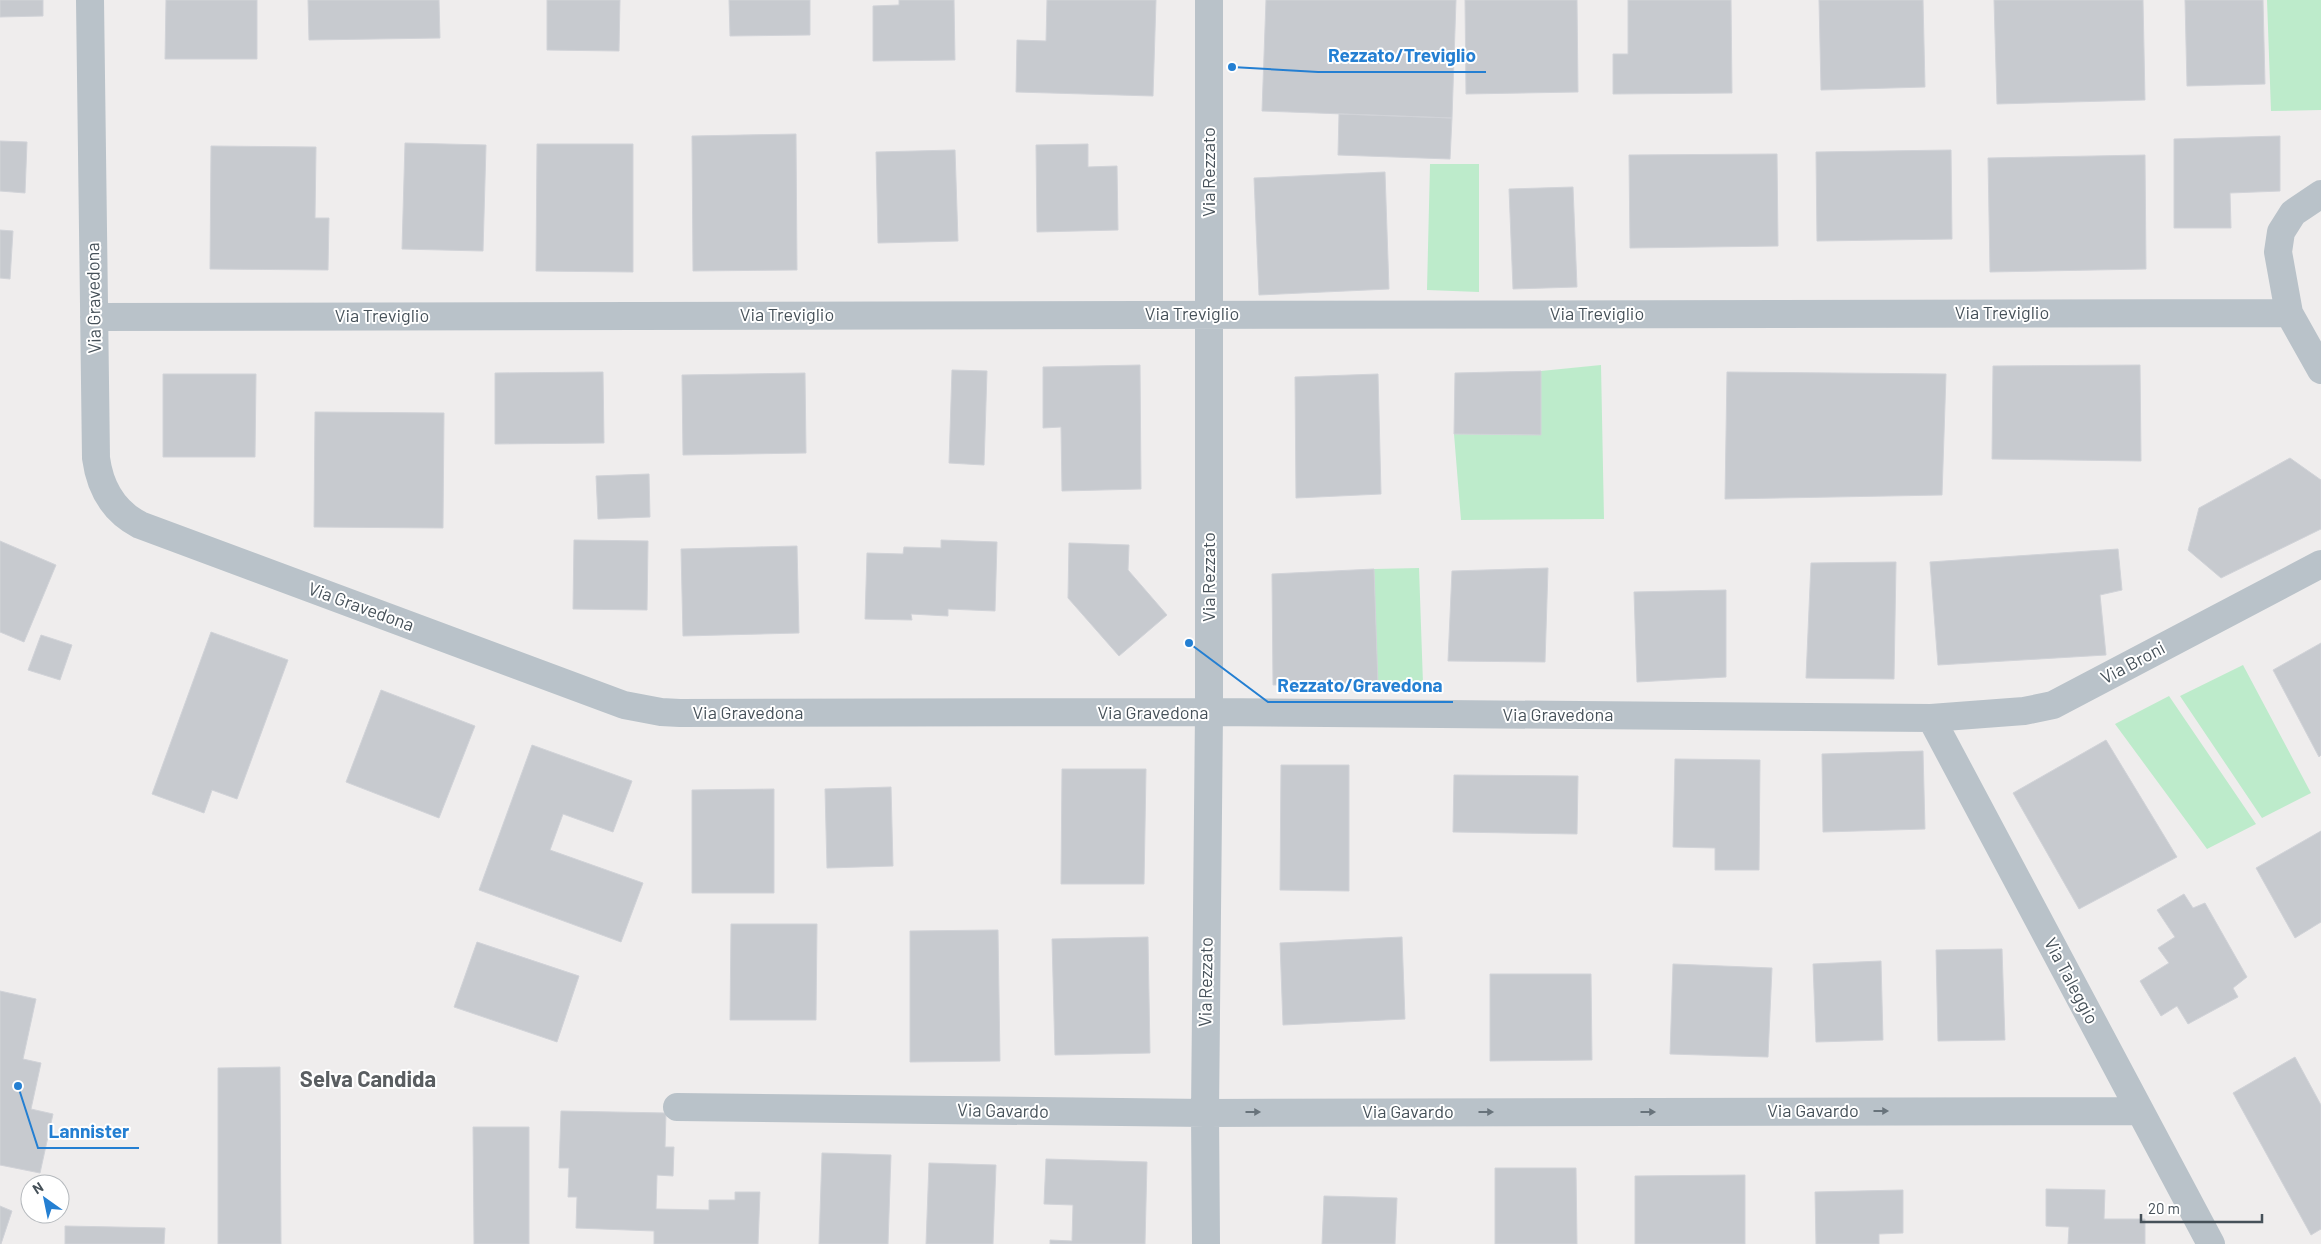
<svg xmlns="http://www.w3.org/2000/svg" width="2321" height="1244" font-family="Barlow,sans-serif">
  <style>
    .green { fill: #bdebcb }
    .building { fill: #c7cacf; stroke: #d1d3d8 }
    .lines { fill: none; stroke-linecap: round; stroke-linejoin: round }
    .minor { stroke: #b9c2c9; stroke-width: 28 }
    .oneway { fill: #68737b }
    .labels { text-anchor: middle; stroke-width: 4; stroke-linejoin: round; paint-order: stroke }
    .street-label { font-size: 18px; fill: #465159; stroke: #fff }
    .district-label { font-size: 22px; font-weight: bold; fill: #5a5e61; stroke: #fff }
    .leader { fill: none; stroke: #247fd2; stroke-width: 2 }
    .callout-dot { fill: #247fd2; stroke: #fff; stroke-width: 2 }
    .callout-label { font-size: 19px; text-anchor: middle; font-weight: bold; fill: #247fd2; stroke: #fff; stroke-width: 4; stroke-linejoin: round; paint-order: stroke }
  </style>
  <rect width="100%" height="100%" fill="#efeded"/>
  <path class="green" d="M2267 0H2321V110L2271 111Z
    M1430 164H1479V292L1427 290Z
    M1601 365 1604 519 1461 520 1454 434 1541 435V371Z
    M1419 568 1423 684 1378 685 1374 569Z
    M2243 665 2311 793 2262 818 2180 696Z
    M2169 696 2256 824 2207 849 2115 724Z"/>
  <path class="building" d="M0 0H43V16L0 17Z
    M166 0H257V59H165Z
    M308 0H439L440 38 309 40Z
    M547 0H620L619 51 547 50Z
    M729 0H810V35L730 36Z
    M899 0H954L955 60 873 61V6L899 5Z
    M1047 0H1156L1153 96 1016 92 1017 40 1046 41Z
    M1266 0H1456L1452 118 1262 111Z
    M1465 0H1577L1578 92 1466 94Z
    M1628 0H1731L1732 93 1613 94V54H1628Z
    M1819 0H1923L1925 87 1821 90Z
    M1994 0H2143L2145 100 1997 104Z
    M2185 0H2263L2265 84 2187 86Z
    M1339 114 1452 118 1450 159 1338 155Z
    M796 134 797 270 693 271 692 136Z
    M2280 136V191L2230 193 2231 228H2174V139Z
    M0 141 27 142 25 193 0 191Z
    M405 143 486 145 483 251 402 249Z
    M537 144H633V272L536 271Z
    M1088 144V167L1117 166 1118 230 1037 232 1036 145Z
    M211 146 316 147 315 218H329L328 270 210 269Z
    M955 150 958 241 878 243 876 152Z
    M1951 150 1952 239 1817 241 1816 152Z
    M1777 154 1778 246 1630 248 1629 155Z
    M2145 155 2146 269 1990 272 1988 158Z
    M1385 172 1389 289 1259 295 1254 178Z
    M1573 187 1577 287 1513 289 1509 189Z
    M0 230 13 231 10 279 0 278Z
    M1140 365 1141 489 1062 491 1061 427 1043 428V367Z
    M2140 365 2141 461 1992 459 1993 366Z
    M952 370 987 371 984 465 949 463Z
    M1541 371V435L1454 434 1455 373Z
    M603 372 604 443 495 444V373Z
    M1727 372 1946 374 1942 495 1725 499Z
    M805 373 806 453 683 455 682 375Z
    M163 374H256L255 457H163Z
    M1378 374 1381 494 1296 498 1295 377Z
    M315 412 444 413 443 528 314 527Z
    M2290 458 2321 480V529L2221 578 2188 550 2199 508Z
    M649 474 650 517 598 519 596 476Z
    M574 540 648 541 647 610 573 609Z
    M941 540 997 542 995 611 948 609V616L911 614 912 620 865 619 867 553 903 554 904 547 941 548Z
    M0 541 56 565 24 642 0 632Z
    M1069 543 1129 545 1128 570 1167 615 1119 656 1068 598Z
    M797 546 799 633 683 636 681 549Z
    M2118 549 2122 590 2100 595 2106 655 1938 665 1930 562Z
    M1896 562 1894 679 1806 678 1811 563Z
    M1548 568 1545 662 1448 661 1452 571Z
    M1374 569 1378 685H1273L1272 574Z
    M1726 590V677L1637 682 1634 592Z
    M211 632 288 660 237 799 212 790 204 813 152 794Z
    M41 635 72 645 60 680 28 670Z
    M2321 643V755L2319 757 2273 670Z
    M381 690 475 726 439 818 346 782Z
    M2106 740 2177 857 2079 909 2013 793Z
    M532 745 632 781 613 832 563 814 550 850 643 883 621 942 479 890Z
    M1923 751 1925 829 1823 832 1822 754Z
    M1675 759 1760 760 1759 870H1715V848L1673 847Z
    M1281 765H1349V891L1280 890Z
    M1062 769H1146L1144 884H1061Z
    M1454 775 1578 776 1577 834 1453 832Z
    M891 787 893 866 827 868 825 789Z
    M774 789V893H692V790Z
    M2321 831V922L2295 938 2256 868Z
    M2184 894 2193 908 2205 903 2247 977 2233 988 2238 997 2188 1024 2177 1006 2161 1016 2140 981 2169 963 2158 948 2175 937 2157 910Z
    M731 924H817L816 1020H730Z
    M998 930 1000 1061 910 1062V931Z
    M1148 937 1150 1053 1055 1055 1052 939Z
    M1402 937 1405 1019 1283 1025 1280 943Z
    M477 942 579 976 557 1042 454 1007Z
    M2002 949 2005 1040 1938 1041 1936 950Z
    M1881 961 1883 1040 1816 1042 1813 964Z
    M1673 964 1772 968 1768 1057 1670 1054Z
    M1490 974H1591L1592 1060 1490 1061Z
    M0 991 36 999 23 1059 41 1063 31 1109 53 1114 40 1173 0 1165Z
    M2295 1057 2321 1105V1229L2311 1235 2233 1093Z
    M280 1067 281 1244H218V1068Z
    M561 1111 666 1113 665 1147H674L673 1176 657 1175 656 1209 709 1210V1200H735V1192H760L758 1244H654V1231L576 1228 577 1197H568L569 1168H559Z
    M473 1127H529V1244H474Z
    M822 1153 891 1155 888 1244H819Z
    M1046 1159 1147 1162 1145 1244H1050V1240L1072 1241 1073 1205 1044 1204Z
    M929 1163 996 1165 993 1244H926Z
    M1495 1168H1576L1577 1244H1495Z
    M1745 1175V1244H1635V1176Z
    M2046 1189 2105 1190 2104 1219H2145V1244H2068L2069 1227 2046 1226Z
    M1903 1190V1233L1879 1234V1244H1816L1815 1192Z
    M1324 1196 1397 1198 1395 1244H1322Z
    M0 1206 12 1211 1 1244H0Z
    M65 1226 165 1228 164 1244H65Z"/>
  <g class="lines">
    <path class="minor" d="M90 0 96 458C100 488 113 511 140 525L624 705 661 712 680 713 1209 712 1931 718 2024 711 2053 705 2321 564
      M2321 194 2293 213 2281 232 2278 252 2289 313 2321 370
      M94 317 2289 313
      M1931 718 2211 1244
      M677 1107 1205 1113 2139 1111
      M1206 1244 1205 1113 1209 712V0"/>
  </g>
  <defs><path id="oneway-solid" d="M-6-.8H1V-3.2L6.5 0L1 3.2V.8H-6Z" transform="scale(1.25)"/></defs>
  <g class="oneway">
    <use href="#oneway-solid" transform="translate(1881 1111)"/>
    <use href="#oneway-solid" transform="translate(1253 1112)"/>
    <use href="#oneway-solid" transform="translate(1486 1112)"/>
    <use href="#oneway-solid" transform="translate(1648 1112)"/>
  </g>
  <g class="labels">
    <g class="street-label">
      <text transform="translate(1209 172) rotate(-90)" y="6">Via Rezzato</text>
      <text transform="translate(94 298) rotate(-91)" y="6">Via Gravedona</text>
      <text x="2002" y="319">Via Treviglio</text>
      <text x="1192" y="320">Via Treviglio</text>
      <text x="1597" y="320">Via Treviglio</text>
      <text x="787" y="321">Via Treviglio</text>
      <text x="382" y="322">Via Treviglio</text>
      <text transform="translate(1209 577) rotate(-90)" y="6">Via Rezzato</text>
      <text transform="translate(361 607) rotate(20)" y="6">Via Gravedona</text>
      <text transform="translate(2133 663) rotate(-28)" y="6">Via Broni</text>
      <text x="748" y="719">Via Gravedona</text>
      <text x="1153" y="719">Via Gravedona</text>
      <text x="1558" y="721">Via Gravedona</text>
      <text transform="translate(2071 981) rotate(62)" y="6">Via Taleggio</text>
      <text transform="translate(1206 982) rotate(-89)" y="6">Via Rezzato</text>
      <text transform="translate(1003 1111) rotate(1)" y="6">Via Gavardo</text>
      <text x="1813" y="1117">Via Gavardo</text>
      <text x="1408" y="1118">Via Gavardo</text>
    </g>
    <g class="district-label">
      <text x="368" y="1087">Selva Candida</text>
    </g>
  </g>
  <path class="leader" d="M1232 67L1318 72H1486M1189 643L1268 702H1453M18 1086L38 1148H139"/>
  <g class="callout-dot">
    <circle cx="1232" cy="67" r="5"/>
    <circle cx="1189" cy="643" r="5"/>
    <circle cx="18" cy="1086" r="5"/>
  </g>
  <g class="callout-label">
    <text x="1402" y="62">Rezzato/Treviglio</text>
    <text x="1360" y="692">Rezzato/Gravedona</text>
    <text x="89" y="1138">Lannister</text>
  </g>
  <g transform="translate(45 1199) rotate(327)"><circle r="24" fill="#ffffff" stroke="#b5b9bd"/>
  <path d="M0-4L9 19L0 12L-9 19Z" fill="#247fd2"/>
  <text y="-8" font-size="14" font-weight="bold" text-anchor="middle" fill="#465159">N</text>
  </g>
  <path d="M2141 1214v8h121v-8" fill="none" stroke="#465159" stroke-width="2.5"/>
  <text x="2148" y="1214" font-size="15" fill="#465159" stroke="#ffffff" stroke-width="4" paint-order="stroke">20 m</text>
</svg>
